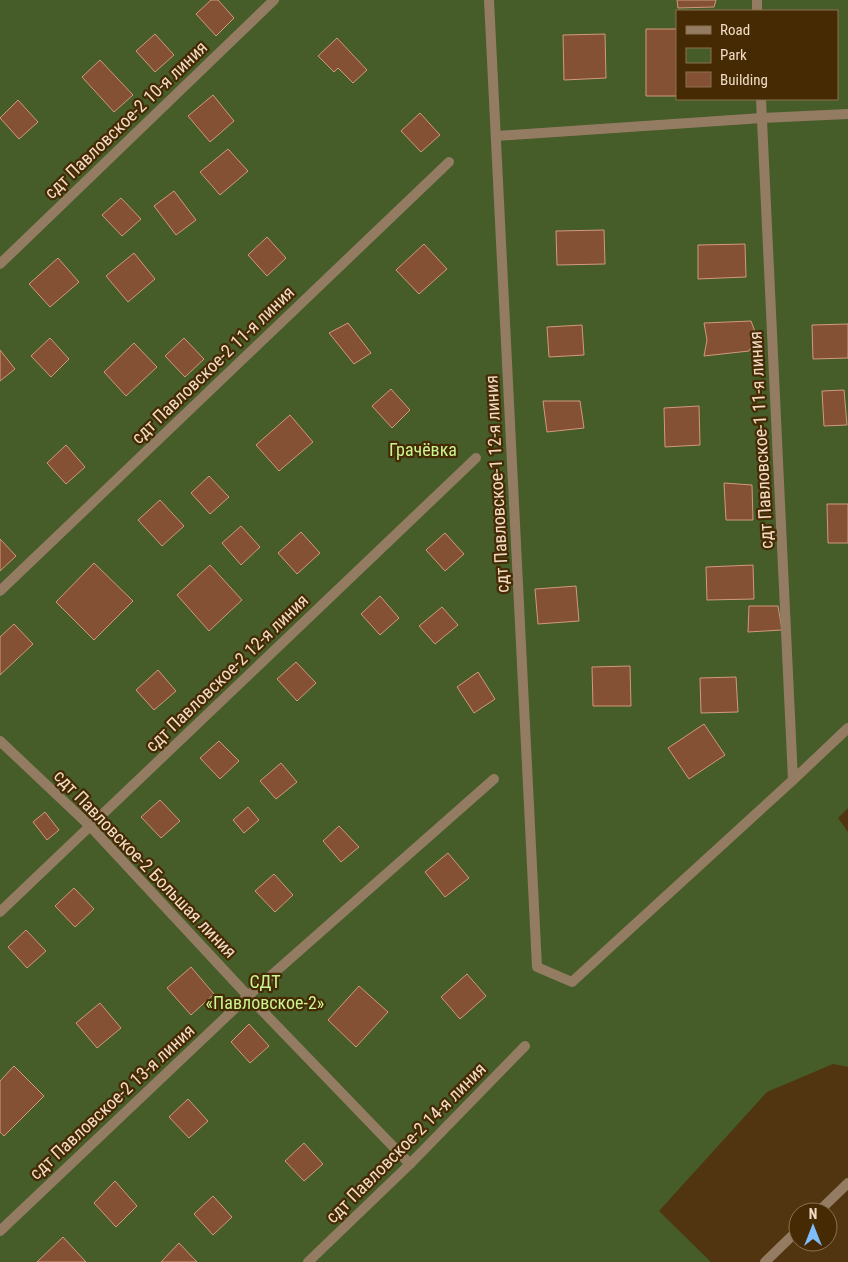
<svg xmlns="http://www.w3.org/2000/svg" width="848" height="1262" font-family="'Roboto Condensed',sans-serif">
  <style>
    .green { fill: #465c29; fill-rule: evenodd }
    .building { fill: #855135; stroke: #d2997b }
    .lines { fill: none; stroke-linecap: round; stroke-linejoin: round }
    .lane { stroke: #947c62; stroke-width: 10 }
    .street { stroke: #947c62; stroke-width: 10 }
    .labels { text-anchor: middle; stroke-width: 4.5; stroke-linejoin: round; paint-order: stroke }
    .street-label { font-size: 18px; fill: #f3dcc5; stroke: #462a04 }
    .park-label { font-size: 18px; fill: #c9f590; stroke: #462a04 }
  </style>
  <rect width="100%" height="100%" fill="#513410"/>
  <path class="green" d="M0 0H848V808L838 818 848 832V1067L833 1064 767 1092 659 1211 711 1262H0ZM677 11H837V99H677Z"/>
  <path class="building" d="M211 0H218L234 18 216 36 196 14Z
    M677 0H716L714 7 678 8Z
    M646 29H677V96H646Z
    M155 34 174 55 155 72 136 51Z
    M605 34 606 78 564 80 563 35Z
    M337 38 367 70 353 83 338 68 334 72 318 56Z
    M100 60 133 95 114 112 82 77Z
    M213 95 234 121 210 142 188 116Z
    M18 100 38 122 19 139 0 118Z
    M420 113 440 135 421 152 401 131Z
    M228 149 248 171 220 195 200 172Z
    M174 191 196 220 176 235 154 206Z
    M121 198 141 219 122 236 102 215Z
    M604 230 605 264 557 265 556 231Z
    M267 237 286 258 267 276 248 255Z
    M424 244 447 269 419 294 396 270Z
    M745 244 746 277 698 279V245Z
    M134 253 155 279 128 302 106 276Z
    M58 258 79 282 50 307 29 284Z
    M751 321 757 337 749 351 704 356 707 340 704 323Z
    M348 323 371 353 354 364 329 333Z
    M848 324V358L813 359 812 325Z
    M582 325 584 355 549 357 547 327Z
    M50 338 69 359 51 377 31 356Z
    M184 338 204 359 185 377 165 356Z
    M134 343 157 367 126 396 104 372Z
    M0 350 15 369 0 381Z
    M391 389 410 410 392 428 372 406Z
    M844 390 847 425 824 426 822 391Z
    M543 401H580L584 428 547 432Z
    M699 406 700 445 665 447 664 408Z
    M290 415 313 442 279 471 256 445Z
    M66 445 85 467 66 484 47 463Z
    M209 476 229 497 210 514 191 493Z
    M724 483 752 485 753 520H726Z
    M160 500 184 526 162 546 138 520Z
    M827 504H848V543H828Z
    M241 526 260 547 241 565 222 543Z
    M301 532 320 553 297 574 278 553Z
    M445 533 464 554 445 571 426 550Z
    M0 539 16 556 0 571Z
    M94 563 133 601 94 640 56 602Z
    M210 565 242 600 209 631 177 595Z
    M753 565 754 599 707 600 706 567Z
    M576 586 579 621 538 624 535 589Z
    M380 596 399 618 380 635 361 614Z
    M749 606H778L782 630 748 632Z
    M442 607 458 625 435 644 419 626Z
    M14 624 33 644 0 675V637Z
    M296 662 316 683 297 701 277 679Z
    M630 666 631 706H593L592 667Z
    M158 670 176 691 154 710 136 690Z
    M478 672 495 699 474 713 457 687Z
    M736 677 738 712 701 713 700 678Z
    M704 724 725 755 689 779 668 748Z
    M219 741 239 761 220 779 200 758Z
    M281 763 297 782 276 799 260 781Z
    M160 800 180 821 161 838 141 817Z
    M248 807 259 820 244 833 233 820Z
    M45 812 59 830 47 840 33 822Z
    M339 826 359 847 341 862 323 841Z
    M448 853 469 878 445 897 425 872Z
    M274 874 293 895 275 912 255 891Z
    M74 888 94 909 75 927 55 906Z
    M26 930 46 951 27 968 8 947Z
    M191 967 214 994 191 1015 167 988Z
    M467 974 486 996 460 1019 441 997Z
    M359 986 388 1012 356 1047 328 1020Z
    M100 1003 121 1028 97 1048 76 1023Z
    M249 1024 269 1046 250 1063 231 1042Z
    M14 1066 44 1096 4 1136 0 1132V1081Z
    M188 1099 208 1121 189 1138 169 1117Z
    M304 1143 323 1164 304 1181 285 1161Z
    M115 1181 137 1206 116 1227 94 1203Z
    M213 1196 232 1217 213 1235 194 1214Z
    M63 1237 86 1262H37Z
    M179 1243 197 1262H161Z"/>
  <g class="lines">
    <path class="lane" d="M489 0 537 967 572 982 793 780 848 728
      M757 0V11
      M761 99 793 780
      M0 264 274 0
      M0 591 449 162
      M0 741 90 826 248 996 410 1164 525 1046
      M0 912 476 458
      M818 1212 848 1183
      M0 1231 248 996 494 779
      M765 1262 798 1230"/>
    <path class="street" d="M496 136 762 118 848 114
      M308 1262 410 1164"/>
  </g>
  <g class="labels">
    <g class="street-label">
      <text transform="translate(126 120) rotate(-44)" y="6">сдт Павловское-2 10-я линия</text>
      <text transform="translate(213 365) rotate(-44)" y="6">сдт Павловское-2 11-я линия</text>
      <text transform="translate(761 440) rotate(-93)" y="6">сдт Павловское-1 11-я линия</text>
      <text transform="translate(497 484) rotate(-93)" y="6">сдт Павловское-1 12-я линия</text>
      <text transform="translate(227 673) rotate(-44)" y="6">сдт Павловское-2 12-я линия</text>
      <text transform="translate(145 864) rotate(46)" y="6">сдт Павловское-2 Большая линия</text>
      <text transform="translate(112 1102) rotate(-43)" y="6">сдт Павловское-2 13-я линия</text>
      <text transform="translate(406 1143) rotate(-45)" y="6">сдт Павловское-2 14-я линия</text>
    </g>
    <g class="park-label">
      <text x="423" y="456">Грачёвка</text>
      <text x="265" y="988">СДТ<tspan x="265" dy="21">«Павловское-2»</tspan></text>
    </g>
  </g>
  <rect x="676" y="10" width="162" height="90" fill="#462a04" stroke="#8b7151"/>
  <rect x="686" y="26" width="25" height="8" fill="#947c62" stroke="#8b7151"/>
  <text x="720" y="35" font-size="15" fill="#f3dcc5">Road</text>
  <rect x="686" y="48" width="25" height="15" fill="#465c29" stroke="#8b7151"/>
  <text x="720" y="60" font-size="15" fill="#f3dcc5">Park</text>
  <rect x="686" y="72" width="25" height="15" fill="#855135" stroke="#8b7151"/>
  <text x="720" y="85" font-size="15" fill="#f3dcc5">Building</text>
  <g transform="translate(813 1227)"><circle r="24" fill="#462a04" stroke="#8b7151"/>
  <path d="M0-4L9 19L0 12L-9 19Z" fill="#7ebdf9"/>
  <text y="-8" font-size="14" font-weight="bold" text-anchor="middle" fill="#f3dcc5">N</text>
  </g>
</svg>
